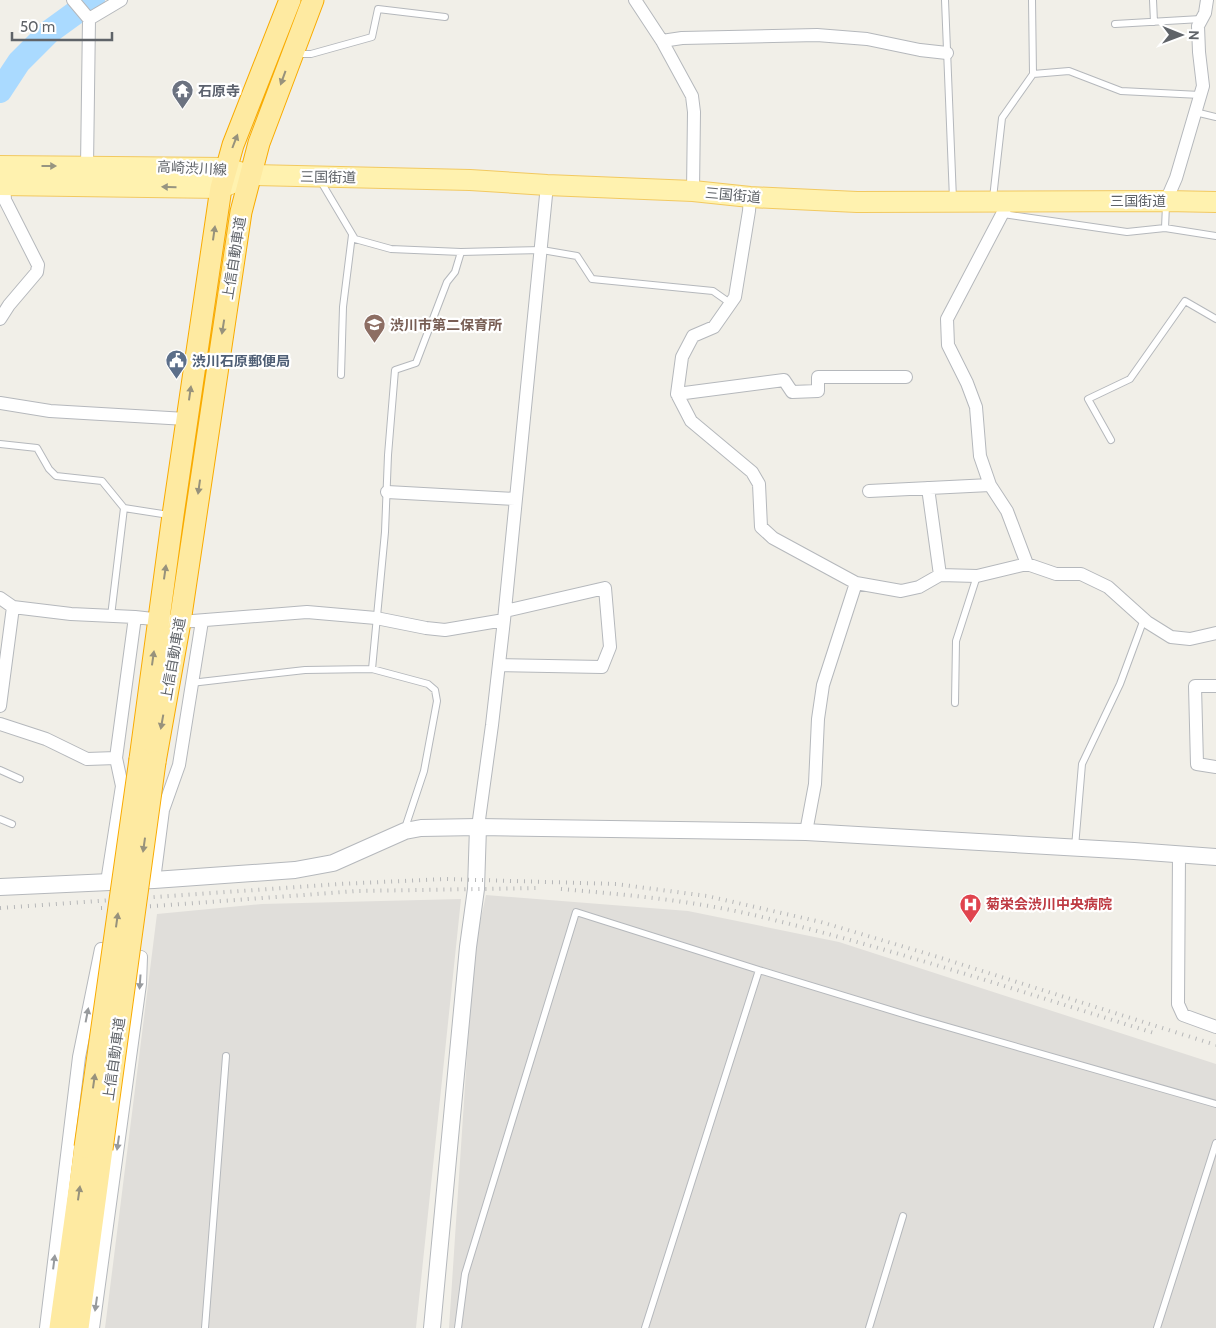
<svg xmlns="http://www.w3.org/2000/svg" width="1216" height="1328" font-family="Cabin,'Noto Sans JP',sans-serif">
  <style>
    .industrial { fill: #e0deda }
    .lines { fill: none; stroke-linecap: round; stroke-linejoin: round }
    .river { stroke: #aadaff; stroke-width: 24 }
    .service-casing { stroke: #b5b8bc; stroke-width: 8 }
    .minor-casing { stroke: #b5b8bc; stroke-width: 14 }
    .tertiary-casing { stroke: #b5b8bc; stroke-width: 18 }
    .primary-casing { stroke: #f2c960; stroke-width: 22 }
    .trunk-casing { stroke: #f9ab00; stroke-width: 23 }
    .service { stroke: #fff; stroke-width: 6 }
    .minor { stroke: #fff; stroke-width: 12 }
    .tertiary { stroke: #fff; stroke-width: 16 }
    .primary { stroke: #fff2af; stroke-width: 20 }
    .trunk { stroke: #feeaa1; stroke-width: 21 }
    .rail { stroke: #b6b7b8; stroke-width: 4; stroke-dasharray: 1 6; stroke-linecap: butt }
    .trunk-bridge-casing { stroke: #f9ab00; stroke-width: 23; stroke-linecap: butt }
    .trunk-bridge { stroke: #feeaa1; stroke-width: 21 }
    .oneway { fill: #97927c }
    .oneway2 { fill: #979581 }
    .oneway3 { fill: #979a9d }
    .labels { text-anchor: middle; stroke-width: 4.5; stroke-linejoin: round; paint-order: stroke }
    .worship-label { font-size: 14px; font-weight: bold; fill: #5b616d; stroke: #fff; text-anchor: start }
    .street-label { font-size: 14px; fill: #5f6368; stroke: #fff }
    .education-label { font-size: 14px; font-weight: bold; fill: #785e54; stroke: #fff; text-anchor: start }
    .service-label { font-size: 14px; font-weight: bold; fill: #4e5e75; stroke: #fff; text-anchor: start }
    .health-label { font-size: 14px; font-weight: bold; fill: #be3a42; stroke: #fff; text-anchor: start }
  </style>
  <rect width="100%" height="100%" fill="#f1efe8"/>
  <path class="industrial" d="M486 895 688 911 839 942 1216 1064V1328H449L474 950Z
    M461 899 416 1328H105L157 914 262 904Z"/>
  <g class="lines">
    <path class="river" d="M0 91 19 62 49 32 93 0"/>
    <defs>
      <path id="service" d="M945 0 953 199
        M1153 0 1154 22
        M1115 24 1201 19
        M296 54H311L372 37 378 9 445 17
        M1033 74 1069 71 1121 91 1200 95
        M1195 112 1216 117
        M320 180 355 239 391 249 461 252
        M993 198 1002 118 1033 74 1032 0
        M1003 214 1127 232 1165 228 1216 236
        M1165 228 1166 205
        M341 375 343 307 352 235
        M1111 440 1088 399 1130 379 1185 301 1216 319
        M0 444 37 448 49 469 56 476 102 481 124 508
        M111 616 124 508 169 515
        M372 669 385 532 388 455 395 370 416 363 447 282 455 272 461 252 542 250 577 256 592 279 713 291 730 303
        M191 683 305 670 372 669 428 684 435 690 437 701 424 771 405 828
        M955 703 956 641 977 576
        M0 770 20 779
        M0 819 12 824
        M1075 847 1082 764 1120 684 1144 619
        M205 1328 226 1056
        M458 1328 465 1274 576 912 759 970 920 1019 1216 1104
        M645 1328 759 970
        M869 1328 903 1216
        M1157 1328 1216 1143"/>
      <path id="minor" d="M73 0 89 19 87 166
        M635 0 662 41 692 96 694 112 693 191
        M89 19 121 0
        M662 41 682 38 817 35 867 39 920 50 947 53
        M750 197 749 211 735 297 714 327 693 336 682 357 677 394 691 421 752 472 759 484 761 527 773 538 856 583 901 591 919 587 940 575 977 576 1027 564 1056 574H1081L1108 587 1147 622 1171 637 1190 639 1216 633
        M1009 201 947 319 948 345 967 383 976 407 980 456 990 485 1007 511 1027 564
        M1166 201 1176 178 1203 86 1199 52 1198 26 1205 13 1207 0
        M0 319 9 305 37 272 38 265 5 200 4 185
        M677 394 784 380 792 392 818 391V377H906
        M0 403 50 411 186 419
        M928 488 940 575
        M869 491 990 485
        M387 492 515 499
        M0 598 13 607 71 614 135 617
        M499 665 602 667 610 647 605 588 505 611
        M1216 686H1195L1197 764 1216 767
        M0 706 13 607
        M0 724 46 739 87 759 116 758
        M478 827 492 725 504 620 547 185
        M806 832 815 784 818 719 823 685 856 583
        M1179 854 1178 1004 1183 1015 1216 1027
        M154 880 163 810 179 765 202 621
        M107 882 122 786 116 758 135 617 180 622 307 612 376 618 426 628 445 630 504 620
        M46 1328 79 1057 101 949 141 957 140 984 93 1328"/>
      <path id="tertiary" d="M0 887 154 880 295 870 333 863 405 831 421 828 478 827
        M432 1328 468 947 476 889 478 827 806 832 1134 851 1216 857"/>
      <path id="primary" d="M0 166 226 168 250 175 470 180 547 185 693 191 750 197 857 202 1166 201 1216 202
        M0 185 221 188 237 181"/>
      <path id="trunk" d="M140 759 173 515 221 188 233 145 290 0
        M155 762 180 622 241 212 259 143 313 0
        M60 1328 85 1147
        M78 1328 102 1149"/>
    </defs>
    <use href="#service" class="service-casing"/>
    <use href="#minor" class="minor-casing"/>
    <use href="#tertiary" class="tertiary-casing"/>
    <use href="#primary" class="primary-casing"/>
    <use href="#trunk" class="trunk-casing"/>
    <use href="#service" class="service"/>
    <use href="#minor" class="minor"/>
    <use href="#tertiary" class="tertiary"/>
    <use href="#primary" class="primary"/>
    <use href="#trunk" class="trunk"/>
    <path class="rail" d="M561 889C630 895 699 901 766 918 897 950 1025 993 1154 1033
      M0 908 339 884 445 879 616 884 707 896 821 922 938 957 1216 1045
      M101 908 155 906 357 891 541 888"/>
    <defs>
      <path id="trunk-bridge" d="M85 1147 140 759
        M102 1149 155 762"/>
    </defs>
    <use href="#trunk-bridge" class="trunk-bridge-casing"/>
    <use href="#trunk-bridge" class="trunk-bridge"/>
  </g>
  <defs><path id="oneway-solid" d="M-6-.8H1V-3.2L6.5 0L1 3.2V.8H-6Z" transform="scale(1.25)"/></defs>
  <g class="oneway">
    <use href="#oneway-solid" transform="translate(283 78) rotate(110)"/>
    <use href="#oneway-solid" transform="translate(235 141) rotate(-69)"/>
    <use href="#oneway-solid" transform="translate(214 233) rotate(-82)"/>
    <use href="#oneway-solid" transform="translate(223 327) rotate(99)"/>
    <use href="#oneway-solid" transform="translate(190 393) rotate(-82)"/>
    <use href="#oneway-solid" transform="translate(199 487) rotate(98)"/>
    <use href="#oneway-solid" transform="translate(165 572) rotate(-82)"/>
    <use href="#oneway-solid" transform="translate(153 658) rotate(-82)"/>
    <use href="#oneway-solid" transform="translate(162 722) rotate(100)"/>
    <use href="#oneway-solid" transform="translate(144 845) rotate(98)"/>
    <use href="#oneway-solid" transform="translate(117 920) rotate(-82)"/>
    <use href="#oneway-solid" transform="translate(94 1081) rotate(-82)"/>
    <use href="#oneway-solid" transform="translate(79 1193) rotate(-82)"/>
  </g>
  <g class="oneway2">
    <use href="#oneway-solid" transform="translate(49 166)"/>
    <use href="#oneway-solid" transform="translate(169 187) rotate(-179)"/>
  </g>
  <g class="oneway3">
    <use href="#oneway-solid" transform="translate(140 982) rotate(94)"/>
    <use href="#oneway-solid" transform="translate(87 1015) rotate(-79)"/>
    <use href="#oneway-solid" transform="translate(118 1143) rotate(98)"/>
    <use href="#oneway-solid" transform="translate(54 1262) rotate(-83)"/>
    <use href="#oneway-solid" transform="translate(96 1304) rotate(98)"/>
  </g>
  <defs>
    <symbol id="temple-pin" viewBox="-11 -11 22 30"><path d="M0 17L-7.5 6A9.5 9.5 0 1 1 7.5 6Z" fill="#6b7280" stroke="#fff"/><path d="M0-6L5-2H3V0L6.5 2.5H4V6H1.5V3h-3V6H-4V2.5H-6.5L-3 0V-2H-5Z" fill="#fff"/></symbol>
    <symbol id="school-pin" viewBox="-11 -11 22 30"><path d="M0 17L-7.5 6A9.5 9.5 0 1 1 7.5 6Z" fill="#8d6e63" stroke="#fff"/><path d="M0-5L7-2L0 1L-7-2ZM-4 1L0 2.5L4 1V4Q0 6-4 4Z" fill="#fff"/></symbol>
    <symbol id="civic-pin" viewBox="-11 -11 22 30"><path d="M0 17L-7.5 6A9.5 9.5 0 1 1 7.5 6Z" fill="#5c6f8a" stroke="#fff"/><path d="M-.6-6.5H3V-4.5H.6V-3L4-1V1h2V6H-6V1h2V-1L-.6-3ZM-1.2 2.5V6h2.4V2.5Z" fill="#fff"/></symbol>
    <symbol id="hospital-pin" viewBox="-11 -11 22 30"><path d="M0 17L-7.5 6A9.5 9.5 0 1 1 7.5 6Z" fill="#e0444e" stroke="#fff"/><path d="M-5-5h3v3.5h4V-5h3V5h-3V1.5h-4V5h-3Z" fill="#fff"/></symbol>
  </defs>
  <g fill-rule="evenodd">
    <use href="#temple-pin" x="170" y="78" width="25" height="34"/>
    <use href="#school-pin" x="362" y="312" width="25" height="34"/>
    <use href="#civic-pin" x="164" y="348" width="25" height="34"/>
    <use href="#hospital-pin" x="958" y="892" width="25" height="34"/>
  </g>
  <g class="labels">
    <g class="worship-label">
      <text x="198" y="96">石原寺</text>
    </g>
    <g class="street-label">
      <text transform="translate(192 168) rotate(3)" y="5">高崎渋川線</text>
      <text transform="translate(328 177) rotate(1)" y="5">三国街道</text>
      <text transform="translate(733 195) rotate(5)" y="5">三国街道</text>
      <text x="1138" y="206">三国街道</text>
      <text transform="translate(234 258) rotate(-81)" y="5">上信自動車道</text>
      <text transform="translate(173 659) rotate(-80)" y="5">上信自動車道</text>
      <text transform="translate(114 1059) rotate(-82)" y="5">上信自動車道</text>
    </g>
    <g class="education-label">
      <text x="390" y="330">渋川市第二保育所</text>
    </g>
    <g class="service-label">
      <text x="192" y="366">渋川石原郵便局</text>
    </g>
    <g class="health-label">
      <text x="986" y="909">菊栄会渋川中央病院</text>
    </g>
  </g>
  <g transform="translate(1181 35) rotate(91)" stroke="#ffffff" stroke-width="4" paint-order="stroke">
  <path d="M0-4L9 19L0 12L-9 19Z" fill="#5f6368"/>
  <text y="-8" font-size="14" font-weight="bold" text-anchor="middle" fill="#5f6368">N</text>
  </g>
  <path d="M12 32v8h100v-8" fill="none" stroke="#5f6368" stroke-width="2.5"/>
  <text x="20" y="32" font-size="15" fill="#5f6368" stroke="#ffffff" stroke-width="4" paint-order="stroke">50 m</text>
</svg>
